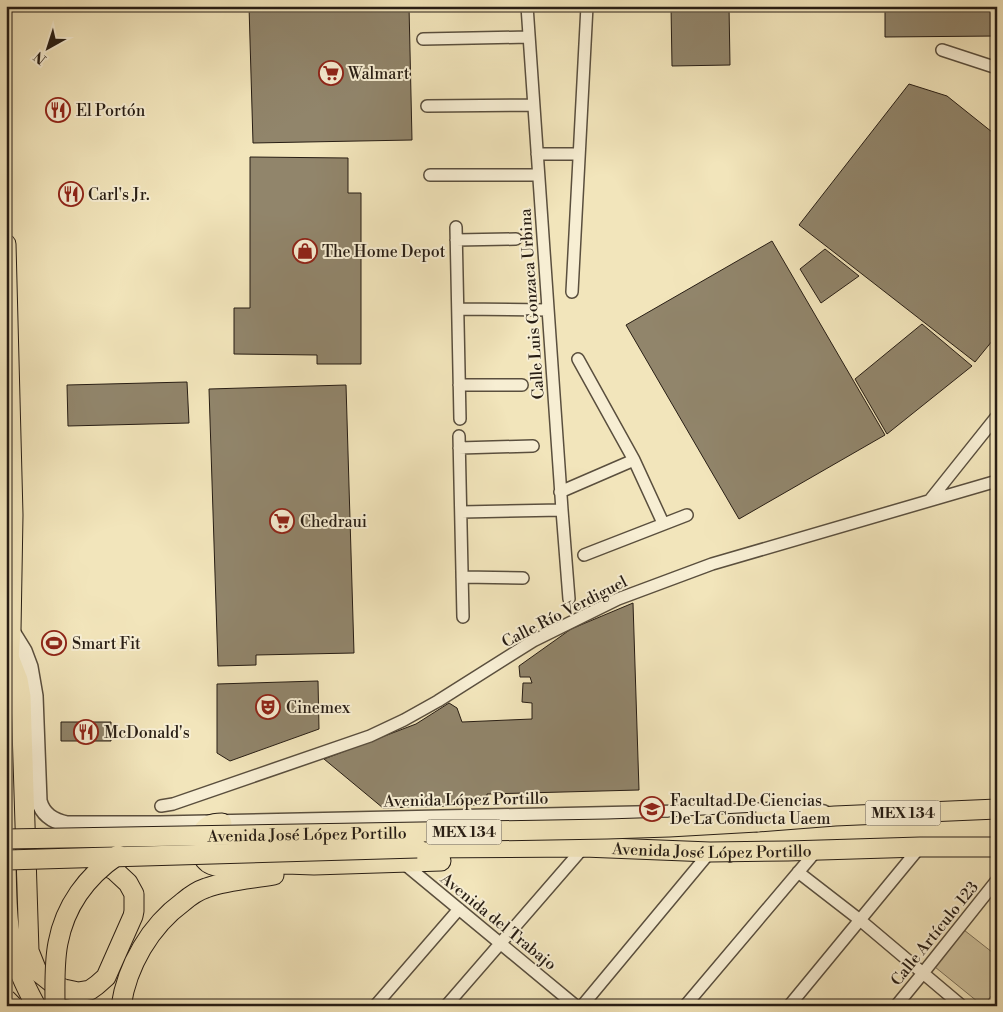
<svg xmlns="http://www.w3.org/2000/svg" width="1003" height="1012" font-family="'Libre Bodoni',serif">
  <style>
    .green { fill: #cfc39f; stroke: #7b705a }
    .building { fill: #91856b; stroke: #271d14 }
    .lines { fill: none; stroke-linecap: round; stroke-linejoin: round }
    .minor-casing { stroke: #5a4f3e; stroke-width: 14 }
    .tertiary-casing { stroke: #5a4f3e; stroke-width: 18 }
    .primary-casing { stroke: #271d14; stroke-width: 21 }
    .minor { stroke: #f7eed3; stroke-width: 11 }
    .tertiary { stroke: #f7eed3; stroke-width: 15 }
    .primary { stroke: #f2e5bb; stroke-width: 19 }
    .primary-bridge-casing { stroke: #271d14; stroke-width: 21; stroke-linecap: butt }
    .primary-bridge { stroke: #f2e5bb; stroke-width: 19 }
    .labels { text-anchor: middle; stroke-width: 4; stroke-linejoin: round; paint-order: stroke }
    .shield { fill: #f7eed3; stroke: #655c4d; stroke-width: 1 }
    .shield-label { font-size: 15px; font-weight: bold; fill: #271d14 }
    .poi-label { font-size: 16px; fill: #271d14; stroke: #f7eed3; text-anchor: start }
    .street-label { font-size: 16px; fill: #271d14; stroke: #f7eed3 }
  </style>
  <rect width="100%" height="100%" fill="#f2e5bb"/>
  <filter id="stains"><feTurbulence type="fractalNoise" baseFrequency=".004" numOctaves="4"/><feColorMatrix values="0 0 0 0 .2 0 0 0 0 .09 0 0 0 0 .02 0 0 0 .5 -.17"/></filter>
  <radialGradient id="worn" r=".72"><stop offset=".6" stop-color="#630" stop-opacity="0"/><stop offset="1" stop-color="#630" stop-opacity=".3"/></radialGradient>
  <path class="green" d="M964 930 997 956V989L983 1006 935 967Z"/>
  <path class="building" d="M249 6H409L412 140 253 143Z
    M671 6H729L730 65 672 66Z
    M885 6H997V36L885 37Z
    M909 84 947 96 997 136V335L975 362 799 225Z
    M250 157 348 158V193H361V364H317V355L234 354V308H250Z
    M772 241 885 435 739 519 626 325Z
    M825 249 859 276 821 303 800 269Z
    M922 324 972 366 887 434 855 379Z
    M187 382 189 423 68 426 67 385Z
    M346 385 354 653 256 655V665L218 666 209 389Z
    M633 603 639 790 487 794V805L383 808 324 759 416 724 449 703 457 708 462 722 532 719V703L522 702 523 683H532L530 677H520L519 666 571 629Z
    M318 681 319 729 230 761 217 753V684Z
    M61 722H111V741H61Z"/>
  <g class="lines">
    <defs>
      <path id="minor" d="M527 6 562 510 569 599
        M423 39 529 37
        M942 50 997 68
        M427 106 533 105
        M537 154H579
        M430 175H538
        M456 227 460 419
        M456 240 516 239
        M572 292 587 6
        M458 309 548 310
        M578 359 634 460 663 523
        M459 385H522
        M459 436 463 617
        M459 448 533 446
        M560 492 634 460
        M930 500 997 416
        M461 512 562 510
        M584 555 687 515
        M462 577 523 578
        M161 806 173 804 370 736 404 720 438 701 533 641 618 599 712 564 997 481
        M402 862 576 1006
        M798 872 860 920 962 1006
        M375 1006 459 909
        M446 1006 584 847
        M582 1006 710 852
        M685 1006 817 850
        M789 1006 920 847
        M896 1006 923 973 997 880"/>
      <path id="tertiary" d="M11 630 24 651 30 667 35 696 39 801C43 815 53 821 67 824H160L728 812 807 809 824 813"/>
      <g id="primary">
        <path d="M6 244 13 515 11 630 6 702"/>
        <path d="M9 657 18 680 21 697 29 951 37 971 56 986 64 989 78 992 90 990 97 985 106 977 133 916 134 911V894L128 883 114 870 90 859"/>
        <path d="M757 822 835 816 997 809"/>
        <path d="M222 823C219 823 214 823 210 825 197 830 197 851 205 860 209 865 215 866 220 867L286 864 314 865 441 861"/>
        <path id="s1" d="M417 848 584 847 710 852 788 851 920 847H997"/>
        <path d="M6 862C7 897 6 933 18 967 22 980 29 993 36 1006"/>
        <path d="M121 1006C127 966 150 926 183 902 190 896 197 891 206 888 228 880 252 879 274 875"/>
      </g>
    </defs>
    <use href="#minor" class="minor-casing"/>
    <use href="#tertiary" class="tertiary-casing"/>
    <use href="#primary" class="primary-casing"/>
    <use href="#minor" class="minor"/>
    <use href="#tertiary" class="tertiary"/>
    <use href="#primary" class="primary"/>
    <defs>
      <g id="primary-bridge">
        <path id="s2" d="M6 839 607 829 669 827 757 822"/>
        <path d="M7 860 417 848"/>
        <path d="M6 999 13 1006"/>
        <path d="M55 1005C55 985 54 963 58 943 65 906 87 876 118 855"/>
      </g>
    </defs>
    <use href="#primary-bridge" class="primary-bridge-casing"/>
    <use href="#primary-bridge" class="primary-bridge"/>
  </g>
  <defs>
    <symbol id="supermarket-ring" viewBox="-11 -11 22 22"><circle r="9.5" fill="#f7eed3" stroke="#8f2418" stroke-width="1.5"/><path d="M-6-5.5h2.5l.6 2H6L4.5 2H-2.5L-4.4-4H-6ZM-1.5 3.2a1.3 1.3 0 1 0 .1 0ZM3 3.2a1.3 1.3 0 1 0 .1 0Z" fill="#8f2418"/></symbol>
    <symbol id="restaurant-ring" viewBox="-11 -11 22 22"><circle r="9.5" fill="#f7eed3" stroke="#8f2418" stroke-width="1.5"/><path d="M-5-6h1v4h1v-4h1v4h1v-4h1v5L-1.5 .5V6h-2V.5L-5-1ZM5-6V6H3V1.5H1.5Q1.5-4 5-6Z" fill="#8f2418"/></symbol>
    <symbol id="shop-ring" viewBox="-11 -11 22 22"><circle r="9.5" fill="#f7eed3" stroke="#8f2418" stroke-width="1.5"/><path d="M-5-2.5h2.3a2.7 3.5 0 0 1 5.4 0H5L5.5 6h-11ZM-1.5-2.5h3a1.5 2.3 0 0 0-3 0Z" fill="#8f2418"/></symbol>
    <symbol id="stadium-ring" viewBox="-11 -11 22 22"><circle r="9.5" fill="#f7eed3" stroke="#8f2418" stroke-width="1.5"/><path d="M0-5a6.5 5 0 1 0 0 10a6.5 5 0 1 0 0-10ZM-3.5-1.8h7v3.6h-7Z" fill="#8f2418"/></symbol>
    <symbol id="theatre-ring" viewBox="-11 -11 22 22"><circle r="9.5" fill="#f7eed3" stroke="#8f2418" stroke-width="1.5"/><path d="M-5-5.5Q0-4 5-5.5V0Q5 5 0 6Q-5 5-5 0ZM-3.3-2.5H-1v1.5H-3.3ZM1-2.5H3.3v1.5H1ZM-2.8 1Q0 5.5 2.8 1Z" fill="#8f2418"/></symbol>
    <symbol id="university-ring" viewBox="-11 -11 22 22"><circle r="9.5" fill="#f7eed3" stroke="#8f2418" stroke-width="1.5"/><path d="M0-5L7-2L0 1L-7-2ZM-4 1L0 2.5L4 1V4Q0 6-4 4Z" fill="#8f2418"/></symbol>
  </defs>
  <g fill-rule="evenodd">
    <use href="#supermarket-ring" x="317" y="59" width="28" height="28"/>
    <use href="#restaurant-ring" x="44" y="96" width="28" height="28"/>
    <use href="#restaurant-ring" x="57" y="180" width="28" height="28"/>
    <use href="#shop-ring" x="291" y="237" width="28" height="28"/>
    <use href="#supermarket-ring" x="268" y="507" width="28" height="28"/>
    <use href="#stadium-ring" x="40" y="629" width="28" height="28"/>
    <use href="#theatre-ring" x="254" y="693" width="28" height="28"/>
    <use href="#restaurant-ring" x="72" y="718" width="28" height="28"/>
    <use href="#university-ring" x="638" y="795" width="28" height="28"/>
  </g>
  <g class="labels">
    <g class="shield">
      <rect x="865.5" y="800.5" width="75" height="25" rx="4"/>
      <rect x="426.5" y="819.5" width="75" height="25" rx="4"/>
    </g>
    <g class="shield-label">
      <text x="903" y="818">MEX 134</text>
      <text x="464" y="837">MEX 134</text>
    </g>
    <g class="poi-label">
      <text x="348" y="79">Walmart</text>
      <text x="76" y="116">El Portón</text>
      <text x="88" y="200">Carl's Jr.</text>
      <text x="322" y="257">The Home Depot</text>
      <text x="300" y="527">Chedraui</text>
      <text x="72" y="649">Smart Fit</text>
      <text x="286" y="713">Cinemex</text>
      <text x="104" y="738">McDonald's</text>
      <text x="670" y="806">Facultad De Ciencias<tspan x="670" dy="18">De La Conducta Uaem</tspan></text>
    </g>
    <g class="street-label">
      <text transform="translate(531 304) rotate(-94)" y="6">Calle Luis Gonzaca Urbina</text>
      <text transform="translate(564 611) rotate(-27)" y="6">Calle Río Verdiguel</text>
      <text transform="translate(466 799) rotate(-1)" y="6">Avenida López Portillo</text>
      <text dy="6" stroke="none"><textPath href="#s2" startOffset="301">Avenida José López Portillo</textPath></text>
      <text dy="6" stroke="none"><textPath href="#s1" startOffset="295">Avenida José López Portillo</textPath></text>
      <text transform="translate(499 921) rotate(39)" y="6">Avenida del Trabajo</text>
      <text transform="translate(934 933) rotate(-51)" y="6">Calle Artículo 123</text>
    </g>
  </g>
  <rect width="1003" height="1012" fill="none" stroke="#f2e5bb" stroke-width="25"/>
  <rect x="8" y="8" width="988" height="997" fill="none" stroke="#271d14" stroke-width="2.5"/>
  <rect x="12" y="12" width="978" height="987" fill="none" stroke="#271d14"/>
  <g transform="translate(48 48) rotate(219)" stroke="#f7eed3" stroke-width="4" paint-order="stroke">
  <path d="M0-4L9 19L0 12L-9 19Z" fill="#271d14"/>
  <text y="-8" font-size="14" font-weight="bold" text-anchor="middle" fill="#271d14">N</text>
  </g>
  <rect width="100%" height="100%" filter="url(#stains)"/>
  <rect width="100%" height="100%" fill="url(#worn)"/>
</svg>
